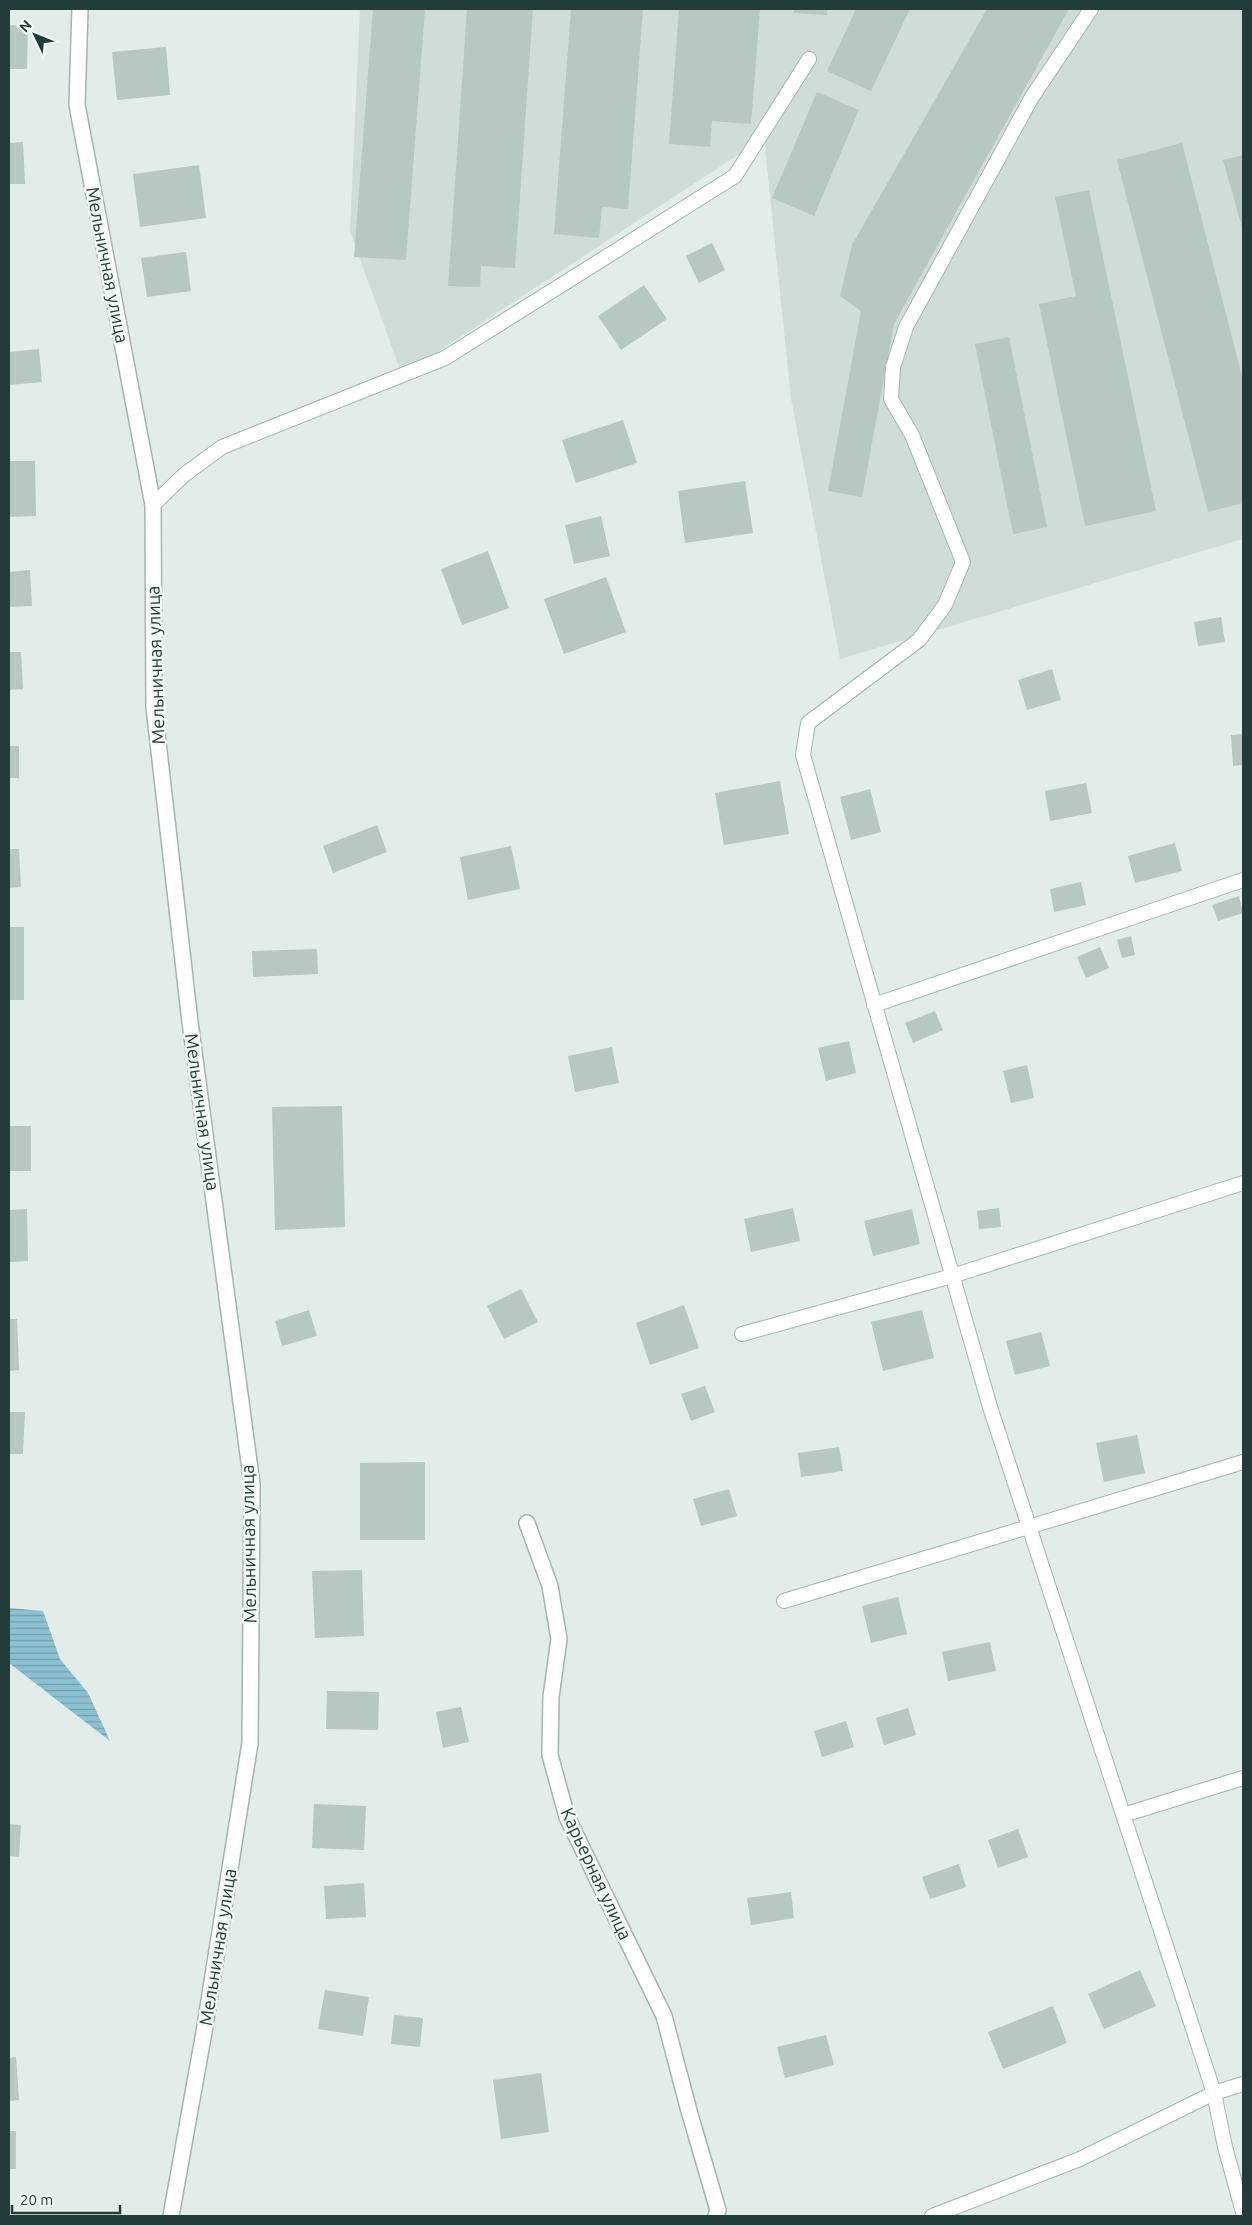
<svg xmlns="http://www.w3.org/2000/svg" width="1252" height="2225" font-family="Ubuntu,sans-serif">
  <style>
    .built { fill: #d0dcd7 }
    .water { fill: url(#water-rules) }
    .building { fill: #b7c7c1 }
    .lines { fill: none; stroke-linecap: round; stroke-linejoin: round }
    .lane-casing { stroke: #a5b4af; stroke-width: 16 }
    .street-casing { stroke: #a5b4af; stroke-width: 18 }
    .lane { stroke: #fff; stroke-width: 14 }
    .street { stroke: #fff; stroke-width: 15 }
    .labels { text-anchor: middle; stroke-width: 5; stroke-linejoin: round; paint-order: stroke }
    .street-label { font-size: 18px; fill: #223d37; stroke: #f2f8f6 }
  </style>
  <defs>
    <pattern id="water-rules" width="6" height="5" patternUnits="userSpaceOnUse" patternTransform="scale(1.25)"><rect width="6" height="5" fill="#8bc1d0"/><path d="M0 2.5h6" fill="none" stroke="#719eaa"/></pattern>
  </defs>
  <rect width="100%" height="100%" fill="#e2ece8"/>
  <path class="built" d="M360 9H1243V539L840 659 791 398 764 138 402 375 350 231Z"/>
  <path class="water" d="M9 1608 43 1611 60 1659 88 1693 110 1741 9 1663Z"/>
  <path class="building" d="M373 9H425L406 260 354 257Z
    M467 9H533L515 268 481 266 480 287 448 286Z
    M571 9H643L628 209 602 207 599 238 554 234Z
    M679 9H760L751 124 712 121 710 147 669 144Z
    M794 9H827V15L793 13Z
    M856 9H910L871 91 827 71Z
    M987 9H1069L894 324 862 497 828 491 861 311 840 296 852 245Z
    M9 25 28 26 27 69H9Z
    M166 47 170 95 117 100 112 52Z
    M817 92 859 110 814 216 772 198Z
    M23 142 25 184H9V143Z
    M1182 143 1243 380V503L1208 512 1117 160Z
    M1243 155V231L1223 160Z
    M199 165 206 218 140 227 133 174Z
    M1089 190 1156 511 1085 526 1039 304 1076 296 1055 197Z
    M712 243 725 270 699 283 686 256Z
    M186 252 191 291 147 297 141 258Z
    M644 285 667 319 621 350 598 316Z
    M1009 337 1047 527 1013 534 975 344Z
    M39 349 42 382 9 385V352Z
    M623 420 637 463 576 483 562 440Z
    M9 461H35L36 516 9 517Z
    M745 481 753 533 685 543 678 491Z
    M601 516 610 556 574 564 565 525Z
    M488 551 509 608 462 625 441 569Z
    M30 570 32 606 9 607V572Z
    M606 577 626 632 564 654 544 599Z
    M1221 617 1225 642 1198 646 1194 622Z
    M9 652H21L23 689 9 690Z
    M1052 669 1061 700 1027 710 1018 680Z
    M1243 734V765L1233 766 1231 735Z
    M9 746H19V778H9Z
    M780 781 789 834 724 845 715 793Z
    M1086 783 1092 813 1050 821 1045 791Z
    M870 789 881 832 851 840 840 797Z
    M377 825 387 852 333 873 323 846Z
    M1175 843 1182 871 1135 883 1128 856Z
    M511 846 520 889 468 900 460 857Z
    M9 849H19L21 887 9 888Z
    M1081 882 1086 905 1054 912 1050 889Z
    M1239 896 1243 913 1218 921 1212 905Z
    M9 927H24V1000H9Z
    M1131 936 1135 955 1122 958 1117 940Z
    M1100 947 1109 968 1086 978 1077 957Z
    M317 949 318 974 253 977 252 951Z
    M935 1011 943 1030 913 1043 905 1023Z
    M849 1041 856 1073 826 1081 818 1048Z
    M612 1047 619 1083 575 1092 568 1056Z
    M1027 1065 1034 1098 1011 1103 1003 1071Z
    M342 1106 345 1227 275 1230 272 1107Z
    M9 1126H31V1171H9Z
    M793 1208 800 1241 751 1252 744 1219Z
    M999 1208 1001 1227 979 1229 977 1211Z
    M27 1209 28 1261 9 1262V1210Z
    M912 1209 920 1244 873 1256 864 1221Z
    M521 1289 538 1322 504 1339 487 1306Z
    M684 1305 699 1348 650 1365 636 1323Z
    M309 1310 317 1336 282 1346 275 1321Z
    M922 1310 934 1358 883 1371 871 1322Z
    M9 1319H17L19 1370 9 1371Z
    M1041 1332 1050 1366 1015 1375 1006 1341Z
    M705 1386 715 1412 691 1421 681 1394Z
    M9 1412H25L23 1454H9Z
    M1137 1435 1145 1473 1104 1482 1096 1443Z
    M839 1447 843 1471 801 1477 798 1453Z
    M425 1462V1540H360V1463Z
    M729 1489 737 1516 701 1526 693 1499Z
    M362 1570 364 1636 315 1638 312 1571Z
    M898 1597 907 1634 871 1643 862 1606Z
    M990 1642 996 1671 948 1681 942 1652Z
    M327 1691 379 1692 378 1730 326 1729Z
    M461 1707 469 1742 443 1748 436 1712Z
    M908 1708 916 1735 884 1745 876 1718Z
    M846 1721 854 1747 822 1757 814 1731Z
    M314 1804 366 1806 364 1850 312 1848Z
    M9 1824 21 1825 19 1857 9 1856Z
    M1018 1829 1028 1857 998 1868 988 1840Z
    M959 1864 966 1887 930 1899 922 1877Z
    M364 1883 366 1917 326 1919 324 1886Z
    M791 1892 794 1918 751 1925 747 1898Z
    M1140 1970 1156 2006 1104 2029 1088 1994Z
    M325 1990 369 1997 363 2036 318 2029Z
    M1053 2006 1067 2043 1003 2069 988 2032Z
    M394 2015 423 2018 420 2047 391 2044Z
    M826 2035 834 2065 785 2078 777 2047Z
    M16 2057 19 2100 9 2101V2058Z
    M541 2073 549 2132 501 2139 493 2080Z
    M9 2131H16V2169H9Z"/>
  <g class="lines">
    <defs>
      <path id="lane" d="M1091 9 1032 97 906 327 893 367 891 399 912 435 963 562 945 605 919 640 808 723 803 755 990 1407 1214 2093 1225 2147 1243 2212
        M153 505 184 475 222 447 445 358 735 176 809 59
        M874 1005 1243 880
        M742 1334 952 1276 1243 1183
        M784 1601 1243 1462
        M1123 1815 1243 1778
        M932 2216 1080 2159 1214 2093 1243 2084"/>
      <path id="street" d="M80 9 77 105 153 505 154 707 190 1022 252 1484 250 1743 204 2032 171 2216
        M527 1523 550 1586 559 1639 551 1697 550 1755 567 1817 664 2016 689 2111 718 2210 716 2216"/>
    </defs>
    <use href="#lane" class="lane-casing"/>
    <use href="#street" class="street-casing"/>
    <use href="#lane" class="lane"/>
    <use href="#street" class="street"/>
  </g>
  <g class="labels">
    <g class="street-label">
      <text transform="translate(107 265) rotate(79)" y="6">Мельничная улица</text>
      <text transform="translate(156 665) rotate(-92)" y="6">Мельничная улица</text>
      <text transform="translate(202 1112) rotate(82)" y="6">Мельничная улица</text>
      <text transform="translate(249 1544) rotate(-91)" y="6">Мельничная улица</text>
      <text transform="translate(596 1874) rotate(65)" y="6">Карьерная улица</text>
      <text transform="translate(218 1947) rotate(-81)" y="6">Мельничная улица</text>
    </g>
  </g>
  <rect width="1252" height="2225" fill="none" stroke="#223d37" stroke-width="20"/>
  <g transform="translate(35 35) rotate(313)" stroke="#f2f8f6" stroke-width="4" paint-order="stroke">
  <path d="M0-4L9 19L0 12L-9 19Z" fill="#223d37"/>
  <text y="-8" font-size="14" font-weight="bold" text-anchor="middle" fill="#223d37">N</text>
  </g>
  <path d="M12 2205v8h108v-8" fill="none" stroke="#223d37" stroke-width="2.5"/>
  <text x="20" y="2205" font-size="15" fill="#223d37" stroke="#f2f8f6" stroke-width="4" paint-order="stroke">20 m</text>
</svg>
